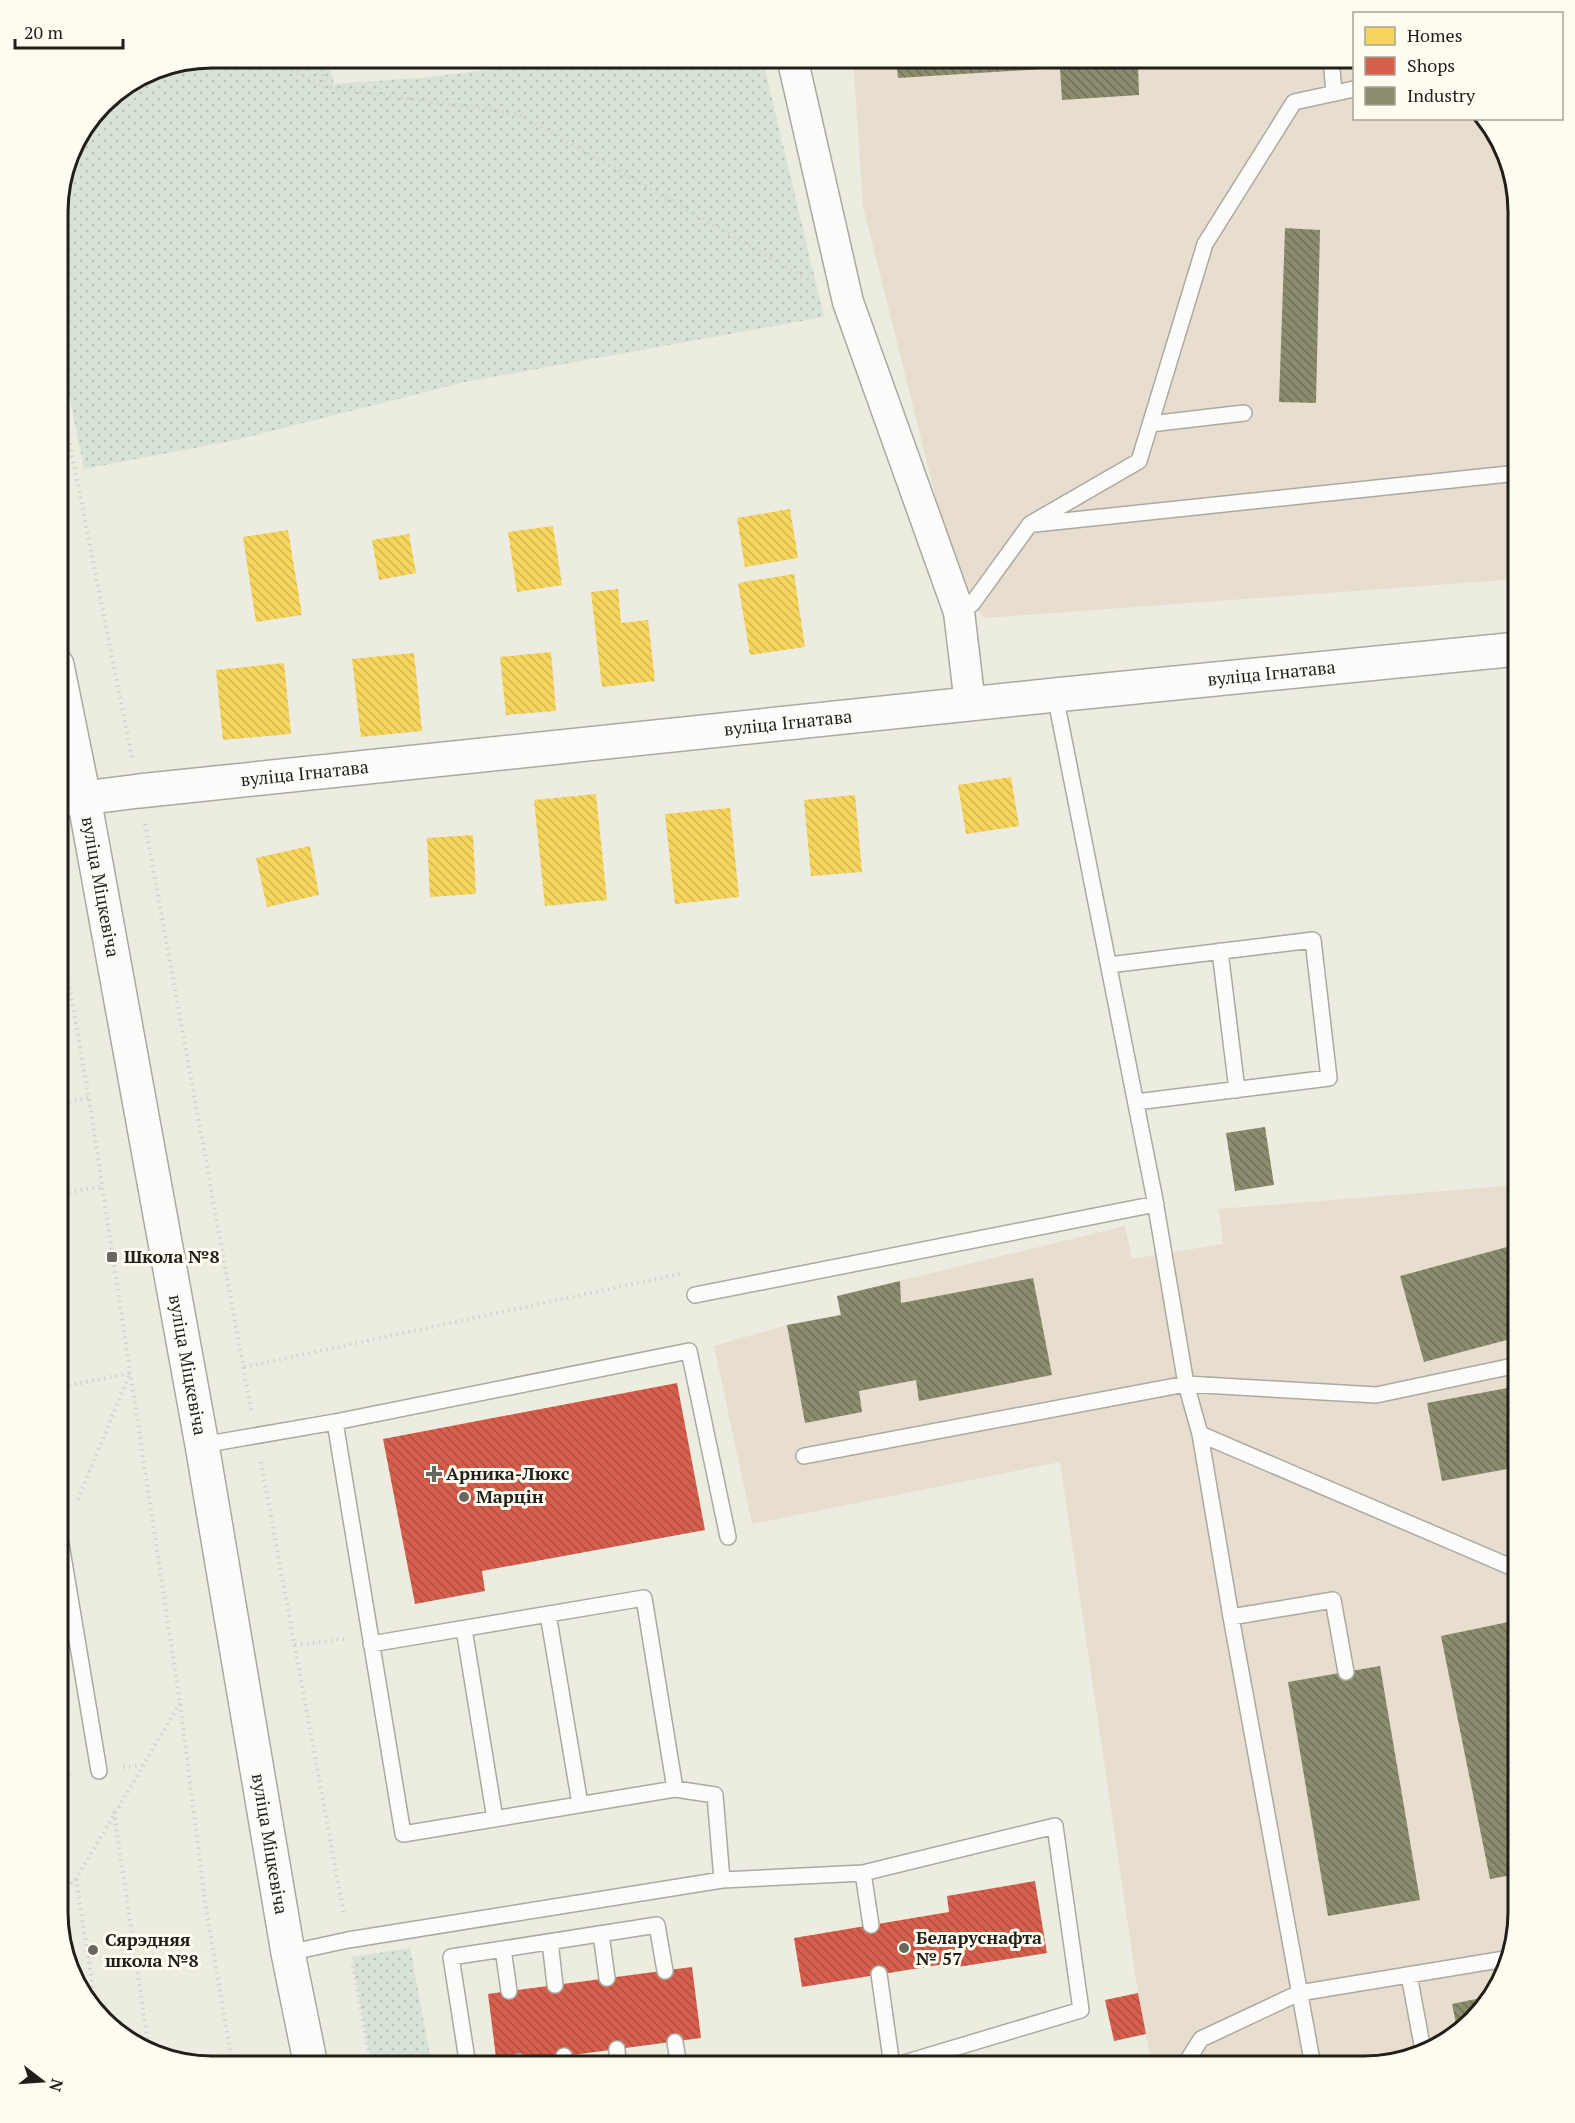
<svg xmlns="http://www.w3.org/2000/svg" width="1575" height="2123" font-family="'PT Serif',serif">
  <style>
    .industrial { fill: #e8decf }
    .grass { fill: url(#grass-dots) }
    .homes { fill: url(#homes-back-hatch) }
    .shops { fill: url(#shops-back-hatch) }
    .industry { fill: url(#industry-back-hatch) }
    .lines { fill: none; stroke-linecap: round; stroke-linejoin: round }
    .lane-casing { stroke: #aba9a1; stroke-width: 18 }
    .street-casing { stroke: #aba9a1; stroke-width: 33 }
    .secondary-casing { stroke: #aba9a1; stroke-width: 36 }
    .path { stroke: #d3d2cf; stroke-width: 4; stroke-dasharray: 1.5 4.5; stroke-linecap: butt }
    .lane { stroke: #fcfcfa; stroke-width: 15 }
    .street { stroke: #fcfcfa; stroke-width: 30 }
    .secondary { stroke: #fcfcfa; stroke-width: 33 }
    .poi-dot { fill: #68675e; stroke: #fefcf0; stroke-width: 2 }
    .labels { text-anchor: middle; stroke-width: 6; stroke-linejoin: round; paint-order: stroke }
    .street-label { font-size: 18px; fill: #211f18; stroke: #fefcf0 }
    .poi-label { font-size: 18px; font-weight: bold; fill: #211f18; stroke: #fefcf0; text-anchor: start }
    .rim { fill: none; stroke: #211f18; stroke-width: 3 }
  </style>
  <defs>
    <pattern id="grass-dots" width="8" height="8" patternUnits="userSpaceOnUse" patternTransform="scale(1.5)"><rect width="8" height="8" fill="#d8e2d5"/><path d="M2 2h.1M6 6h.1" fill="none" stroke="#b9c1b6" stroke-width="1.8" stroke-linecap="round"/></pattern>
    <pattern id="homes-back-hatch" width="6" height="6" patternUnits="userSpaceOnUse" patternTransform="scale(1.5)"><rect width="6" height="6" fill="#f6d55c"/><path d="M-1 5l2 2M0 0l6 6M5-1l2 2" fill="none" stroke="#d3b64f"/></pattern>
    <pattern id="shops-back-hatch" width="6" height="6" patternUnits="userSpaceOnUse" patternTransform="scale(1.5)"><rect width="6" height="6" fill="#d6604d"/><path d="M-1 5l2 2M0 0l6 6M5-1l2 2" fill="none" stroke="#ad4f3f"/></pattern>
    <pattern id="industry-back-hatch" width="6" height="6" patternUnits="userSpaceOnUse" patternTransform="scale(1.5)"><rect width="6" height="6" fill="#8c8c6e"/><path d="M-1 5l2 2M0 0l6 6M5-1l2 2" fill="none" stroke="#727259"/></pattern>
  </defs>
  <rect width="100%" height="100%" fill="#edece1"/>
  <path class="industrial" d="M853 57H1354V118L1482 119 1497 134 1518 212V579L985 618 959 591 863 206Z
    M1518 1185V1912L1497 1989 1441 2045 1364 2066H1152L1138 1993 1060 1462 752 1524 714 1346 787 1325 840 1315 837 1296 1125 1226 1132 1259 1223 1244 1219 1209Z"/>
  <path class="grass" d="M212 57H327L334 84 430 77 593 57H762L824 317 465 382 236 440 84 469 57 336V201L73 143 109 96 153 69Z
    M410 1948 432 2066H372L352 1957Z"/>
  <path class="homes" d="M790 509 798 558 745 567 737 518Z
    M553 526 562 585 517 592 508 532Z
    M288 530 302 615 256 622 243 537Z
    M409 534 416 573 379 580 372 540Z
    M794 574 805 647 750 655 738 583Z
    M618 589 621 623 648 620 655 681 602 687 591 592Z
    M551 652 556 711 506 715 500 657Z
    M414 653 422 731 361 737 352 659Z
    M284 663 291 734 223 740 216 670Z
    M1011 777 1019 826 966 834 958 785Z
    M596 794 607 900 545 906 534 800Z
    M855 795 862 872 811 876 804 800Z
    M730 808 739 897 675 904 665 814Z
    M473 835 476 894 430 897 427 838Z
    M310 846 319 895 267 907 256 858Z"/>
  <path class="shops" d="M677 1383 705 1530 482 1571 485 1591 415 1604 383 1439Z
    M1035 1881 1047 1953 958 1967 957 1962 802 1987 794 1938 949 1912 947 1896Z
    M692 1967 701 2038 497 2065 488 1994Z
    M1138 1993 1146 2034 1114 2041 1105 2000Z"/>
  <path class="industry" d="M896 57H1211V59L1138 63 1139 95 1062 100 1060 68 898 78Z
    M1285 228 1320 230 1316 403 1279 402Z
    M1265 1127 1274 1185 1235 1191 1226 1133Z
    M1518 1244V1337L1424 1362 1400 1276Z
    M1033 1278 1052 1375 919 1401 916 1380 859 1391 862 1412 805 1423 787 1325 841 1315 837 1296 900 1281 901 1303Z
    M1518 1386V1467L1442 1481 1427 1403Z
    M1518 1620V1874L1490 1879 1441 1636Z
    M1380 1666 1420 1900 1328 1916 1288 1682Z
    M1490 1996 1457 2029 1452 2004Z"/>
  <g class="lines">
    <defs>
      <path id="lane" d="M1331 57 1334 93
        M1150 424 1244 413
        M1035 524 1518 473
        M959 612 972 604 1030 524 1139 461 1205 244 1294 102 1354 89
        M1055 695 1154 1195 1186 1384 1200 1434 1231 1617 1313 2066
        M1220 951 1237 1090
        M1109 965 1313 940 1329 1078 1136 1102
        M695 1295 1156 1204
        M335 1422 689 1351 728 1537
        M1200 1434 1518 1570
        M202 1445 335 1422 403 1834 675 1789 715 1795 722 1880
        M804 1456 1186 1384 1376 1395 1518 1365
        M57 1520 99 1771
        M548 1614 580 1804
        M1231 1617 1333 1600 1346 1672
        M464 1629 495 1819
        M371 1644 644 1598 675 1789
        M863 1873 1055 1826 1081 2010 894 2066
        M601 1934 607 1978
        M550 1942 555 1985
        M288 1953 348 1940 722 1880 863 1873 871 1925
        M879 1974 892 2066
        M1409 1975 1423 2050
        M509 1991 503 1949 657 1925 665 1971
        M675 2042 679 2066
        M617 2049 618 2066
        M564 2056 566 2066
        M519 2062 520 2066
        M468 2066 451 1957 503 1949
        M1184 2066 1201 2039 1299 1993 1505 1959"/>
      <path id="street" d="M792 57 848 302 959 612 970 704
        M57 802 84 798"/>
      <g id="secondary">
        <path id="s1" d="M57 665 84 798 202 1445 288 1953 311 2066"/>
        <path id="s2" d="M84 798 139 791 1055 695 1518 649"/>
      </g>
    </defs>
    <use href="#lane" class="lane-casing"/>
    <use href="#street" class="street-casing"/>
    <use href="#secondary" class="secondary-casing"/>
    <path class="path" d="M265 57 325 87 519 114 808 279
      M320 57 325 87
      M57 379 132 758
      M145 824 251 1410
      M57 916 89 1098 180 1703 205 1902 233 2066
      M57 1103 89 1098
      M57 1194 102 1187
      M244 1367 680 1274
      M57 1388 130 1373 76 1504
      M261 1462 344 1915
      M295 1645 345 1639
      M123 1767 142 1765
      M57 1776 74 1774
      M114 1812 149 2050
      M76 1879 96 2007
      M57 1895 76 1879 180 1703
      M353 1966 371 2066"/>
    <use href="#lane" class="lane"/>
    <use href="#street" class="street"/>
    <use href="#secondary" class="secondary"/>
  </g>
  <g class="poi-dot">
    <rect x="106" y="1251" width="12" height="12" rx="3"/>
    <path d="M431 1465h6v6h6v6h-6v6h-6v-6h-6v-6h6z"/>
    <circle cx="464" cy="1497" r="6"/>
    <circle cx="904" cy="1948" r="6"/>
    <circle cx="93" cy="1950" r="6"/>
  </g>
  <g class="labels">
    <g class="street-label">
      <text dy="6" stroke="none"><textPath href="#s2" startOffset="1194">вуліца Ігнатава</textPath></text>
      <text dy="6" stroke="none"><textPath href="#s2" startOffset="708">вуліца Ігнатава</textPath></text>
      <text dy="6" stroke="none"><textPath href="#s2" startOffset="222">вуліца Ігнатава</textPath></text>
      <text dy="6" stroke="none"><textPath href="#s1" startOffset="226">вуліца Міцкевіча</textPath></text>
      <text dy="6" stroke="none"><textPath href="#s1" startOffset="712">вуліца Міцкевіча</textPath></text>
      <text dy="6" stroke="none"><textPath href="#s1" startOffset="1198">вуліца Міцкевіча</textPath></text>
    </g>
    <g class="poi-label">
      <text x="124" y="1263">Школа №8</text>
      <text x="446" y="1480">Арника-Люкс</text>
      <text x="476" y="1503">Марцін</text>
      <text x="916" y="1944">Беларуснафта<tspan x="916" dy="21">№ 57</tspan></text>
      <text x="105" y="1946">Сярэдняя<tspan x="105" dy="21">школа №8</tspan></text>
    </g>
  </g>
  <path d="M0 0H1575V2123H0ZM212 68H1364A144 144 0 0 1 1508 212V1912A144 144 0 0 1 1364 2056H212A144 144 0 0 1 68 1912V212A144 144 0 0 1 212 68Z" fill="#fefcf0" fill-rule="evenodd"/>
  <path class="rim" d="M212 68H1364A144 144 0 0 1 1508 212V1912A144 144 0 0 1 1364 2056H212A144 144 0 0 1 68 1912V212A144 144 0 0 1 212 68Z"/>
  <rect x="1353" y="12" width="210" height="108" fill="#fefcf0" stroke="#a6a49a" stroke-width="1.5"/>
  <rect x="1365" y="27" width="30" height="18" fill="#f6d55c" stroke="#a6a49a" stroke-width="1.5"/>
  <text x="1407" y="42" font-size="18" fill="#211f18">Homes</text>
  <rect x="1365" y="57" width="30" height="18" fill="#d6604d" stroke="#a6a49a" stroke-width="1.5"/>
  <text x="1407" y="72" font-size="18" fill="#211f18">Shops</text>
  <rect x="1365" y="87" width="30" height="18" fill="#8c8c6e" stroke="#a6a49a" stroke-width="1.5"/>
  <text x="1407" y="102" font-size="18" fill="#211f18">Industry</text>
  <g transform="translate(42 2081) rotate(107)" stroke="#fefcf0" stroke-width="4.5" paint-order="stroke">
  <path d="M0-4.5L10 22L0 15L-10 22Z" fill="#211f18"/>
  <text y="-9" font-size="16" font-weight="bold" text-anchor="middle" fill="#211f18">N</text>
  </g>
  <path d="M15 39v9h108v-9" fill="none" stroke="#211f18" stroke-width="3"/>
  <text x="24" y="39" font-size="18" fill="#211f18" stroke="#fefcf0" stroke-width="4.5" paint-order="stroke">20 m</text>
</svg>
